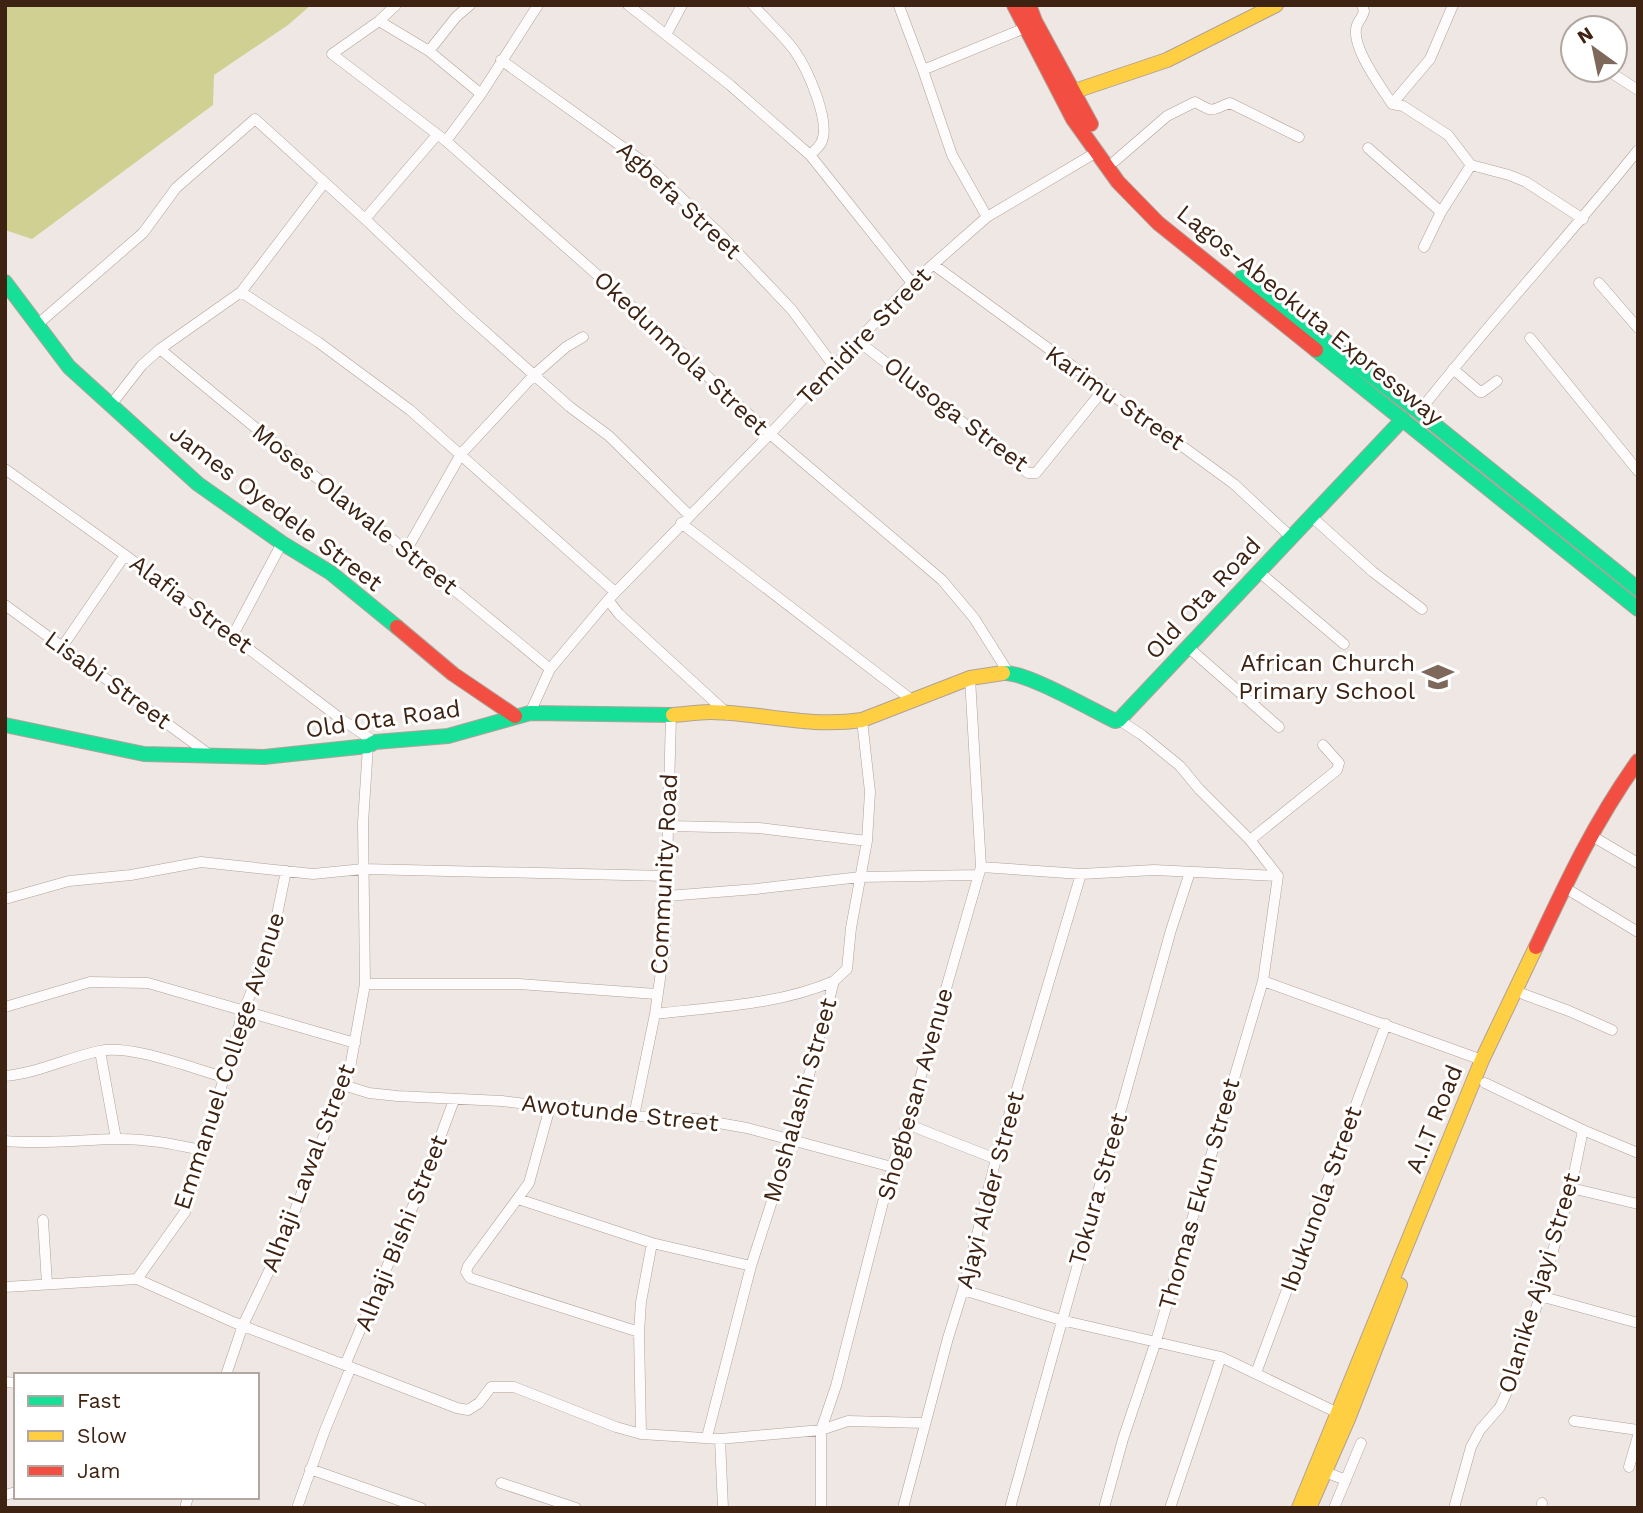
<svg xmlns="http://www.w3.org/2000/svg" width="1643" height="1513" font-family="'Work Sans',sans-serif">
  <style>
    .green { fill: #d1d093 }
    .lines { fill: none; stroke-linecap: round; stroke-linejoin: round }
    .street-casing { stroke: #b1a198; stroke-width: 11 }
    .fast-casing { stroke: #b1a198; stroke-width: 16 }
    .slow-casing { stroke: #b1a198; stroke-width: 16 }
    .jam-casing { stroke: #b1a198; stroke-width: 16 }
    .street { stroke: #fdfbfb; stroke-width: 10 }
    .fast { stroke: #16e098; stroke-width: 14 }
    .slow { stroke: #ffcf43; stroke-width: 14 }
    .jam { stroke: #f24e42; stroke-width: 14 }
    .labels { text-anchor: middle; stroke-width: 6; stroke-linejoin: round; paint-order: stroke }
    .street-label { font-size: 24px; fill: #3f2312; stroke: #fff }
    .poi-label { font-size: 24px; fill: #3f2312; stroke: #fff; text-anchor: end }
  </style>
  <rect width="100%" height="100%" fill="#efe7e3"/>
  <path class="green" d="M5 5H311L288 25 214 75 213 105 32 239 5 230Z"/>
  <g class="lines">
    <defs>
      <path id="street" d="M396 5 379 21 332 54 446 141 603 280 770 434 942 580 974 618 1008 672
        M628 5 730 85 810 155 912 283
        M753 5C766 20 782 34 794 50 807 68 832 123 821 143 819 147 813 152 810 155
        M1362 5 1364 11C1363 17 1359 20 1357 25 1349 45 1382 88 1392 104L1403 106 1448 135 1471 165 1509 175 1526 182 1583 219
        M899 6 923 70
        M379 21 429 51 481 94
        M666 35 682 5
        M429 51 456 17 470 5
        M501 60 642 161 719 233 792 310 833 365
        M1607 70 1638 90
        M1392 104 1430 59 1453 5
        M446 141 481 94 538 5
        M1368 148 1441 212
        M1115 161 1167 116 1195 102C1216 114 1210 110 1230 103L1299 137
        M987 217 952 155 923 70 1025 28
        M365 219 436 136
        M1424 247 1441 212 1471 165
        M934 265 1234 484 1291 537
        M1599 283 1638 328
        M241 292 318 342 410 410 615 592
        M38 324 143 233 176 188 255 119 365 219 461 310 570 407 609 436 689 515
        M1530 338 1638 471
        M858 341 1028 473H1036L1103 390
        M160 349C289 457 421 561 550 669
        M1453 369 1480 392H1482L1497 381
        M110 406 142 365 160 349 241 292 324 183
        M1419 412C1489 322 1567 239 1638 150
        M5 469 125 555 341 719 375 742
        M1312 517 1373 572 1422 609
        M681 523 912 700
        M407 549 461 454 535 374 566 347 583 337
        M1258 571 1344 644
        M608 600 619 614 729 715
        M5 605 210 755
        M233 635 282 543
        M62 647 125 555
        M1189 648 1279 727
        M530 713 550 669 608 600 770 434 912 283 987 217 1095 153
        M1119 720 1142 735 1180 766 1199 789 1250 840 1278 876
        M669 826 759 828 867 841
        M1597 839 1638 863
        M1250 840 1337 770 1339 763 1323 745
        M981 867 1081 874 1154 870 1278 876
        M1572 892 1638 932
        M667 896 756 889 860 877 978 875
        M5 899 69 881 131 875 201 862 313 874 363 869 667 876
        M1263 981 1482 1060
        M365 984H519L656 994
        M1523 994 1569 1011 1612 1030
        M5 1007 90 982 148 983 355 1043
        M655 1014C714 1007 779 1005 834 981
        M100 1051 116 1139
        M5 1076C38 1073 67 1058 99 1051 131 1044 191 1068 224 1077
        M1485 1083 1583 1130 1638 1153
        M343 1085 369 1093 397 1096 502 1101 550 1107H573L634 1116 696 1119 747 1128 892 1167
        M550 1107 529 1183 468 1266 466 1272 470 1278 639 1332
        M634 1116 655 1014 665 943 671 715
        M907 1124 996 1159
        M5 1141C42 1144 78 1140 114 1139 144 1138 173 1144 201 1150
        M1571 1188 1638 1204
        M518 1199 652 1243 751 1266
        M43 1220 47 1284
        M137 1279 185 1212 243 1012 271 944 286 871
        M5 1287 137 1279 233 1322 457 1408 468 1410 479 1403 491 1387H514L616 1427 641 1434 720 1439 821 1430 848 1421 925 1423
        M963 1290 1061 1320 1221 1357 1338 1413
        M1540 1296 1638 1323
        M345 1365 425 1178 454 1100
        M1256 1373 1386 1024
        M226 1375 243 1325 282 1244 350 1068 365 984 363 823 368 746
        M5 1382 16 1383
        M1574 1421 1638 1430
        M641 1434 639 1332 641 1302 652 1243
        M707 1437 751 1266 792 1139 834 981 847 969 851 928 867 841 870 792 862 720
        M720 1439 723 1508
        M1629 1467 1638 1436
        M310 1469 421 1508
        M1325 1472 1346 1480
        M501 1483 576 1508
        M5 1495 16 1492
        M185 1508 188 1497
        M297 1508 325 1430 351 1367
        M821 1508V1430L836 1386 892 1167 907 1124 981 867 970 678
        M903 1508 948 1338 963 1290 996 1159 1081 874
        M1010 1508 1171 930 1190 872
        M1104 1508 1123 1439 1156 1341 1263 981 1278 876
        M1170 1508 1221 1357
        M1334 1508 1361 1443
        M1454 1508 1471 1447 1480 1430 1500 1407 1511 1383 1540 1296 1571 1188 1583 1130
        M1541 1508 1542 1503"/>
      <path id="fast" d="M1242 277 1419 412 1638 589
        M5 282 69 367 198 484 282 543 331 573 397 627
        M1316 350 1638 609
        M1003 673C1025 671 1092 710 1115 721L1119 720 1403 419
        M5 725 144 754 264 757 368 746 375 742 448 736 530 713 673 715"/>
      <path id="slow" d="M1072 92 1167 60 1276 5
        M673 715C686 714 699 712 711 712 762 713 810 728 862 720L970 678 1003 673
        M1299 1508 1482 1060 1536 947
        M1309 1508 1348 1419 1400 1285"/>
      <path id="jam" d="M1014 5 1073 119 1118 182 1158 223 1316 350
        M1029 5 1035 21 1091 124
        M397 627 453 674 515 716
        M1536 947C1567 881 1595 821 1638 761"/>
    </defs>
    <use href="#street" class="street-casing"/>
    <use href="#fast" class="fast-casing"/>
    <use href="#slow" class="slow-casing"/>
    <use href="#jam" class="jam-casing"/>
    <use href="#street" class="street"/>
    <use href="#fast" class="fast"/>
    <use href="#slow" class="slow"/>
    <use href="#jam" class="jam"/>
  </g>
  <defs>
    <symbol id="school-bare" viewBox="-9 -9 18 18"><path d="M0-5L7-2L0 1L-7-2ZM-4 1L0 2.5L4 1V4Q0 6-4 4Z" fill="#7d685b" stroke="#fff" stroke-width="2.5" paint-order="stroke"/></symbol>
  </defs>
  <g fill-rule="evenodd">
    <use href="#school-bare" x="1416" y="655" width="44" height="44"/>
  </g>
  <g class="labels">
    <g class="street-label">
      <text transform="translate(679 200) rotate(43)" y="8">Agbefa Street</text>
      <text transform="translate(1310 315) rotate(39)" y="8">Lagos-Abeokuta Expressway</text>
      <text transform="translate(864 336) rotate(-46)" y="8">Temidire Street</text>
      <text transform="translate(681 353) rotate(43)" y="8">Okedunmola Street</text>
      <text transform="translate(1115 398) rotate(35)" y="8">Karimu Street</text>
      <text transform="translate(956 414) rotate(37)" y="8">Olusoga Street</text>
      <text transform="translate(276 508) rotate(37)" y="8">James Oyedele Street</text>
      <text transform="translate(355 509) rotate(39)" y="8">Moses Olawale Street</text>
      <text transform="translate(1203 598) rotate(-47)" y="8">Old Ota Road</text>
      <text transform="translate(191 604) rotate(37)" y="8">Alafia Street</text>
      <text transform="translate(108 680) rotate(36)" y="8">Lisabi Street</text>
      <text transform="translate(383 719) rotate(-8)" y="8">Old Ota Road</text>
      <text transform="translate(664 874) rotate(-87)" y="8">Community Road</text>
      <text transform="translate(229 1061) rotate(-72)" y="8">Emmanuel College Avenue</text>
      <text transform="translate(915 1094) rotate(-74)" y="8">Shogbesan Avenue</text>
      <text transform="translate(800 1100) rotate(-74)" y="8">Moshalashi Street</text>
      <text transform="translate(620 1113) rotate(6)" y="8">Awotunde Street</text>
      <text transform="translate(1434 1119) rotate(-68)" y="8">A.I.T Road</text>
      <text transform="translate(308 1168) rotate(-69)" y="8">Alhaji Lawal Street</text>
      <text transform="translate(1098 1189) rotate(-74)" y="8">Tokura Street</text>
      <text transform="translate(990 1190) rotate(-75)" y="8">Ajayi Alder Street</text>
      <text transform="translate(1199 1194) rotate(-74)" y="8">Thomas Ekun Street</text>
      <text transform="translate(1321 1199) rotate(-70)" y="8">Ibukunola Street</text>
      <text transform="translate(401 1233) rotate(-68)" y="8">Alhaji Bishi Street</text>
      <text transform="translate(1539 1283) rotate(-73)" y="8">Olanike Ajayi Street</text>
    </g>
    <g class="poi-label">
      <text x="1415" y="671">African Church<tspan x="1415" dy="28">Primary School</tspan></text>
    </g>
  </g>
  <rect width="1643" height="1513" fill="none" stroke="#3f2312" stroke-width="14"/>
  <rect x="14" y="1373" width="245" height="126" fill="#ffffff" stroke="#b2a7a0" stroke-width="2"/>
  <rect x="28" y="1396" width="35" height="10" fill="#16e098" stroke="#b2a7a0" stroke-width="2"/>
  <text x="77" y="1408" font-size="21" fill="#3f2312">Fast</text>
  <rect x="28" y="1431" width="35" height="10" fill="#ffcf43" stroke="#b2a7a0" stroke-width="2"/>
  <text x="77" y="1443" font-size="21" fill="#3f2312">Slow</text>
  <rect x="28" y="1466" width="35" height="10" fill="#f24e42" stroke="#b2a7a0" stroke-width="2"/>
  <text x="77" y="1478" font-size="21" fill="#3f2312">Jam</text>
  <g transform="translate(1594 49) rotate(327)"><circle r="33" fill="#ffffff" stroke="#b2a7a0" stroke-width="2"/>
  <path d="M0-5L12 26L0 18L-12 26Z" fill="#7d685b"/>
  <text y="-10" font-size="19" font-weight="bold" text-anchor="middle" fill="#3f2312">N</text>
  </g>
</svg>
